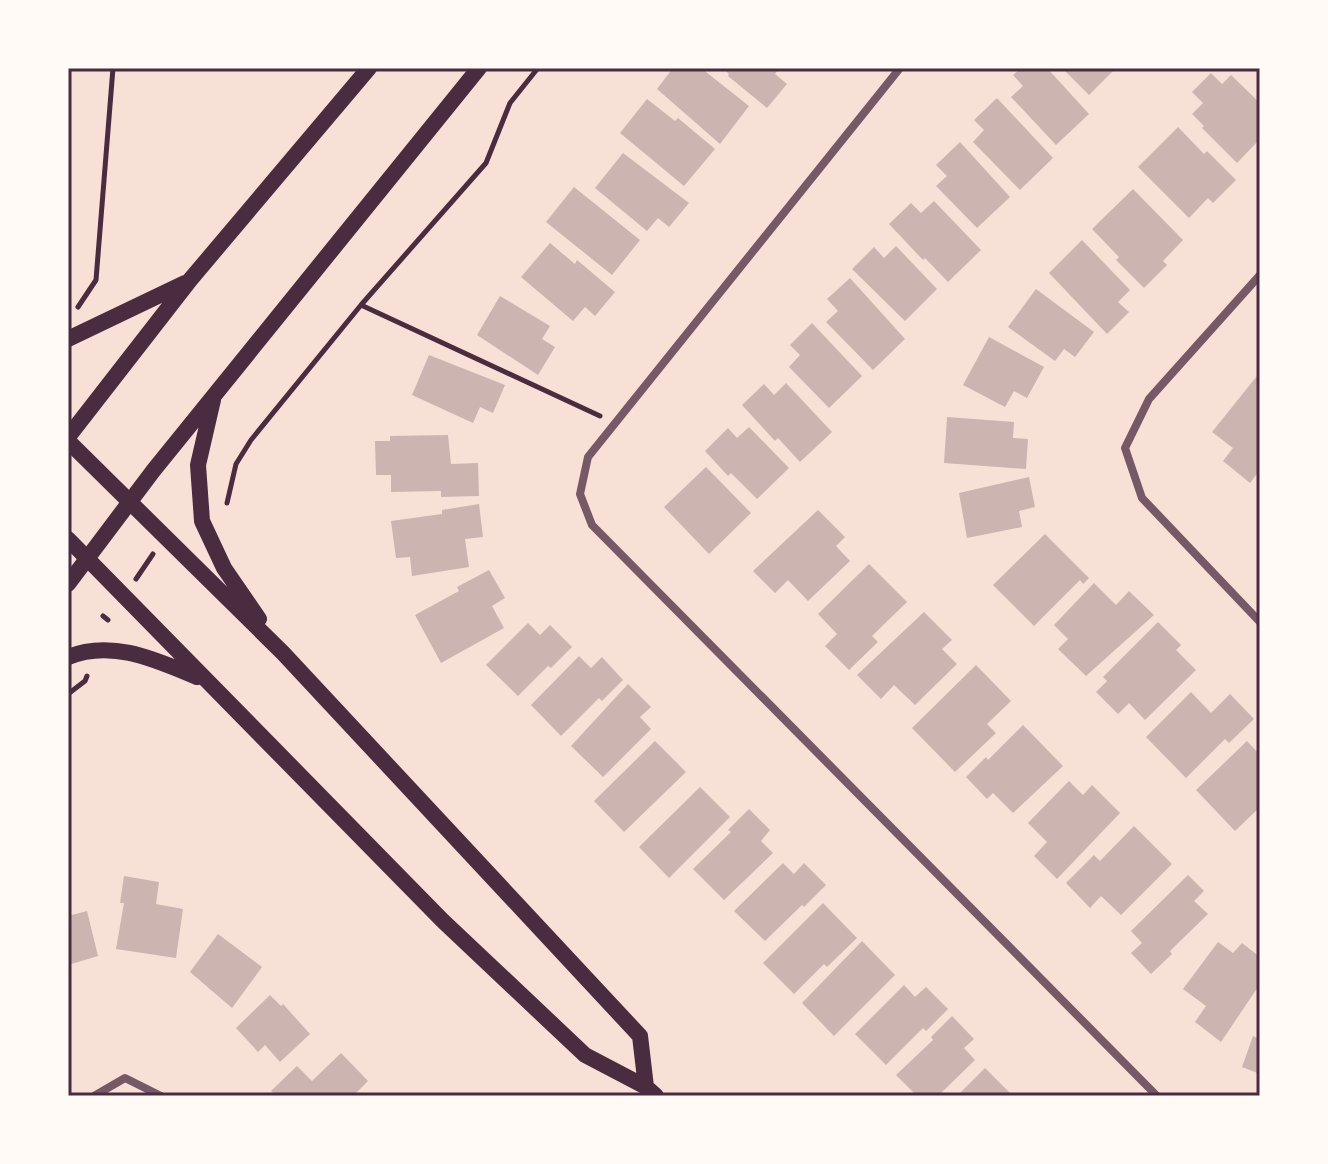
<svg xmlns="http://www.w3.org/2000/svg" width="1328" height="1164" font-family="Figtree,sans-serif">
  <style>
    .building { fill: #ccb4b1 }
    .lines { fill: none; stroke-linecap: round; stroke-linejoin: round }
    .path { stroke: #4a2c40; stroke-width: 5 }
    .minor { stroke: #755966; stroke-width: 8 }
    .secondary { stroke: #4a2c40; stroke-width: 16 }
    .neatline { fill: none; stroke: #4a2c40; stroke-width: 3 }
  </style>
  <rect width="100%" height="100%" fill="#f7e1d7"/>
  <path class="building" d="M673 68H701L749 106 720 144 657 89Z
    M723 68H779L775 74 787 84 767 108 728 76 729 74Z
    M1021 68H1047L1089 114 1056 145 1011 97 1023 86 1013 75Z
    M1062 68H1116L1089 95Z
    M1211 73 1222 84 1231 75 1260 103V139L1237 163 1202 128 1204 126 1192 114 1203 103 1192 92Z
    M997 98 1053 158 1020 190 973 142 984 130 974 120Z
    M647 99 675 121 678 118 715 149 684 186 620 133Z
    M1178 127 1204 154 1207 151 1236 180 1213 203 1208 198 1189 218 1138 167Z
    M960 142 1010 197 977 228 936 186 947 176 936 165Z
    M623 153 689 203 669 227 658 218 647 231 595 188Z
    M574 187 640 240 612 275 546 222Z
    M1133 189 1183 240 1163 261 1167 265 1144 288 1116 260 1119 257 1092 229Z
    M934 201 981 250 948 282 925 258 923 260 889 224 911 203 921 213Z
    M1082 240 1130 290 1118 302 1129 312 1107 334 1049 273Z
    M550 243 575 264 577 260 615 292 595 316 585 307 573 321 521 277Z
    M896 246 937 289 905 321 852 269 874 247 884 258Z
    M850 278 905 339 873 370 826 322 838 311 827 299Z
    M1036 289 1094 332 1075 357 1064 349 1055 361 1008 327Z
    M500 296 550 326 542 339 555 347 538 375 477 335Z
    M812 323 862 376 829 408 789 367 800 355 790 345Z
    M989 337 1044 367 1027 398 1014 391 1005 407 963 385Z
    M429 355 505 385 493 413 480 407 473 423 412 395Z
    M1257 376 1260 378V470L1250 483 1223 461 1233 448 1212 432Z
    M786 383 832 432 800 462 778 438 775 441 742 405 764 384 774 395Z
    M947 417 1014 422 1013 438 1028 439 1026 469 944 463Z
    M749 427 789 468 757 499 731 473 728 476 705 451 728 428 737 438Z
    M448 435 451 464 478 463 479 496 441 497V491L391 492V475H376L375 441H390V436Z
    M706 467 751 513 709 554 664 507Z
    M1029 477 1035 507 1019 511 1022 527 967 538 959 493Z
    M479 504 483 537 465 539 469 567 412 576 410 557 396 558 391 521 442 514V510Z
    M818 510 845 537 836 546 850 561 808 601 788 580 775 593 753 571Z
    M1045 534 1089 578 1083 584 1080 580 1034 626 993 585Z
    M869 564 907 602 872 636 878 642 849 670 825 646 837 634 818 614Z
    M489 570 505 598 492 606 504 628 441 663 415 615 459 591 457 587Z
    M1094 583 1116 605 1129 591 1154 615 1086 676 1058 649 1068 639 1054 625Z
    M924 612 952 640 942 649 957 664 915 705 894 685 881 699 857 675Z
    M1158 622 1181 645 1176 650 1196 670 1145 720 1129 703 1118 714 1096 692 1107 681 1103 677Z
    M528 623 540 635 550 625 572 647 551 668 548 666 518 696 486 665Z
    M579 656 591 668 602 657 623 680 602 701 599 698 561 736 531 705Z
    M976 665 1011 701 987 724 996 733 955 772 912 728Z
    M628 684 651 707 640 717 651 729 603 777 571 746Z
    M1191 692 1211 713 1230 694 1254 719 1229 743 1225 739 1186 778 1146 737Z
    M1023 725 1063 766 1013 813 993 793 987 799 966 777 986 757 988 760Z
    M655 741 686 772 624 832 594 801Z
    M1247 741 1260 755V807L1235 831 1196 790Z
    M1069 781 1083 795 1092 785 1120 813 1057 879 1034 856 1047 842 1028 823Z
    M700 787 730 817 669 878 639 847Z
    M749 809 770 830 761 841 773 853 724 900 693 869 731 832 728 830Z
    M1134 826 1172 864 1121 915 1101 896 1090 908 1066 883 1094 855 1100 861Z
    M783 863 794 874 804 863 826 885 804 907 802 905 765 941 734 911Z
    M1188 875 1204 891 1194 901 1208 914 1170 951 1172 954 1151 974 1131 953 1142 943 1131 931Z
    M124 876 159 882 156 904 183 909 176 958 116 949 124 903H120Z
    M823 903 857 938 827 967 824 964 794 994 763 963Z
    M87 911 98 956 68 965V916Z
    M218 934 262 967 232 1008 190 972Z
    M862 941 895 975 834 1036 802 1003Z
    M1218 942 1233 953 1242 943 1260 957V984L1221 1042 1195 1022 1206 1006 1183 989Z
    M904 985 915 997 926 987 948 1009 926 1031 923 1028 886 1065 855 1034Z
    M270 995 281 1006 283 1004 310 1034 280 1062 265 1045 258 1052 236 1028Z
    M952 1016 974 1039 964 1048 975 1060 938 1096H917L896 1075 933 1040 931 1037Z
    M1260 1030V1074L1242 1067 1253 1036 1257 1038Z
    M341 1053 368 1081 353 1096H276L271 1091 297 1066 312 1081Z
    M985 1068 1013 1096H957Z"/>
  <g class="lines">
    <path class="path" d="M361 305 600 416
      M78 307 96 280 113 68
      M227 503 236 464 251 440 361 305 486 163 510 103 538 68
      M136 579 153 554
      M103 616 108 620
      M68 694 85 681 87 676"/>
    <path class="minor" d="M900 68 588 457 580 494 592 525 1157 1096
      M1260 275 1149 399 1125 448 1142 498 1260 622
      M94 1096 125 1078 161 1096"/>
    <path class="secondary" d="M68 339 185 283
      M213 400 198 465 202 521 224 568 259 619
      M68 437 190 280 369 68
      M68 441 283 653 640 1036 646 1087
      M68 539 443 921 585 1055 646 1087 656 1096
      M68 584 153 471 479 68
      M68 657C112 639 156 660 197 677"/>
  </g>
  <rect width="1328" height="1164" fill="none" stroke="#fffaf5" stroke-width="140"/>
  <rect x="70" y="70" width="1188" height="1024" class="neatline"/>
</svg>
